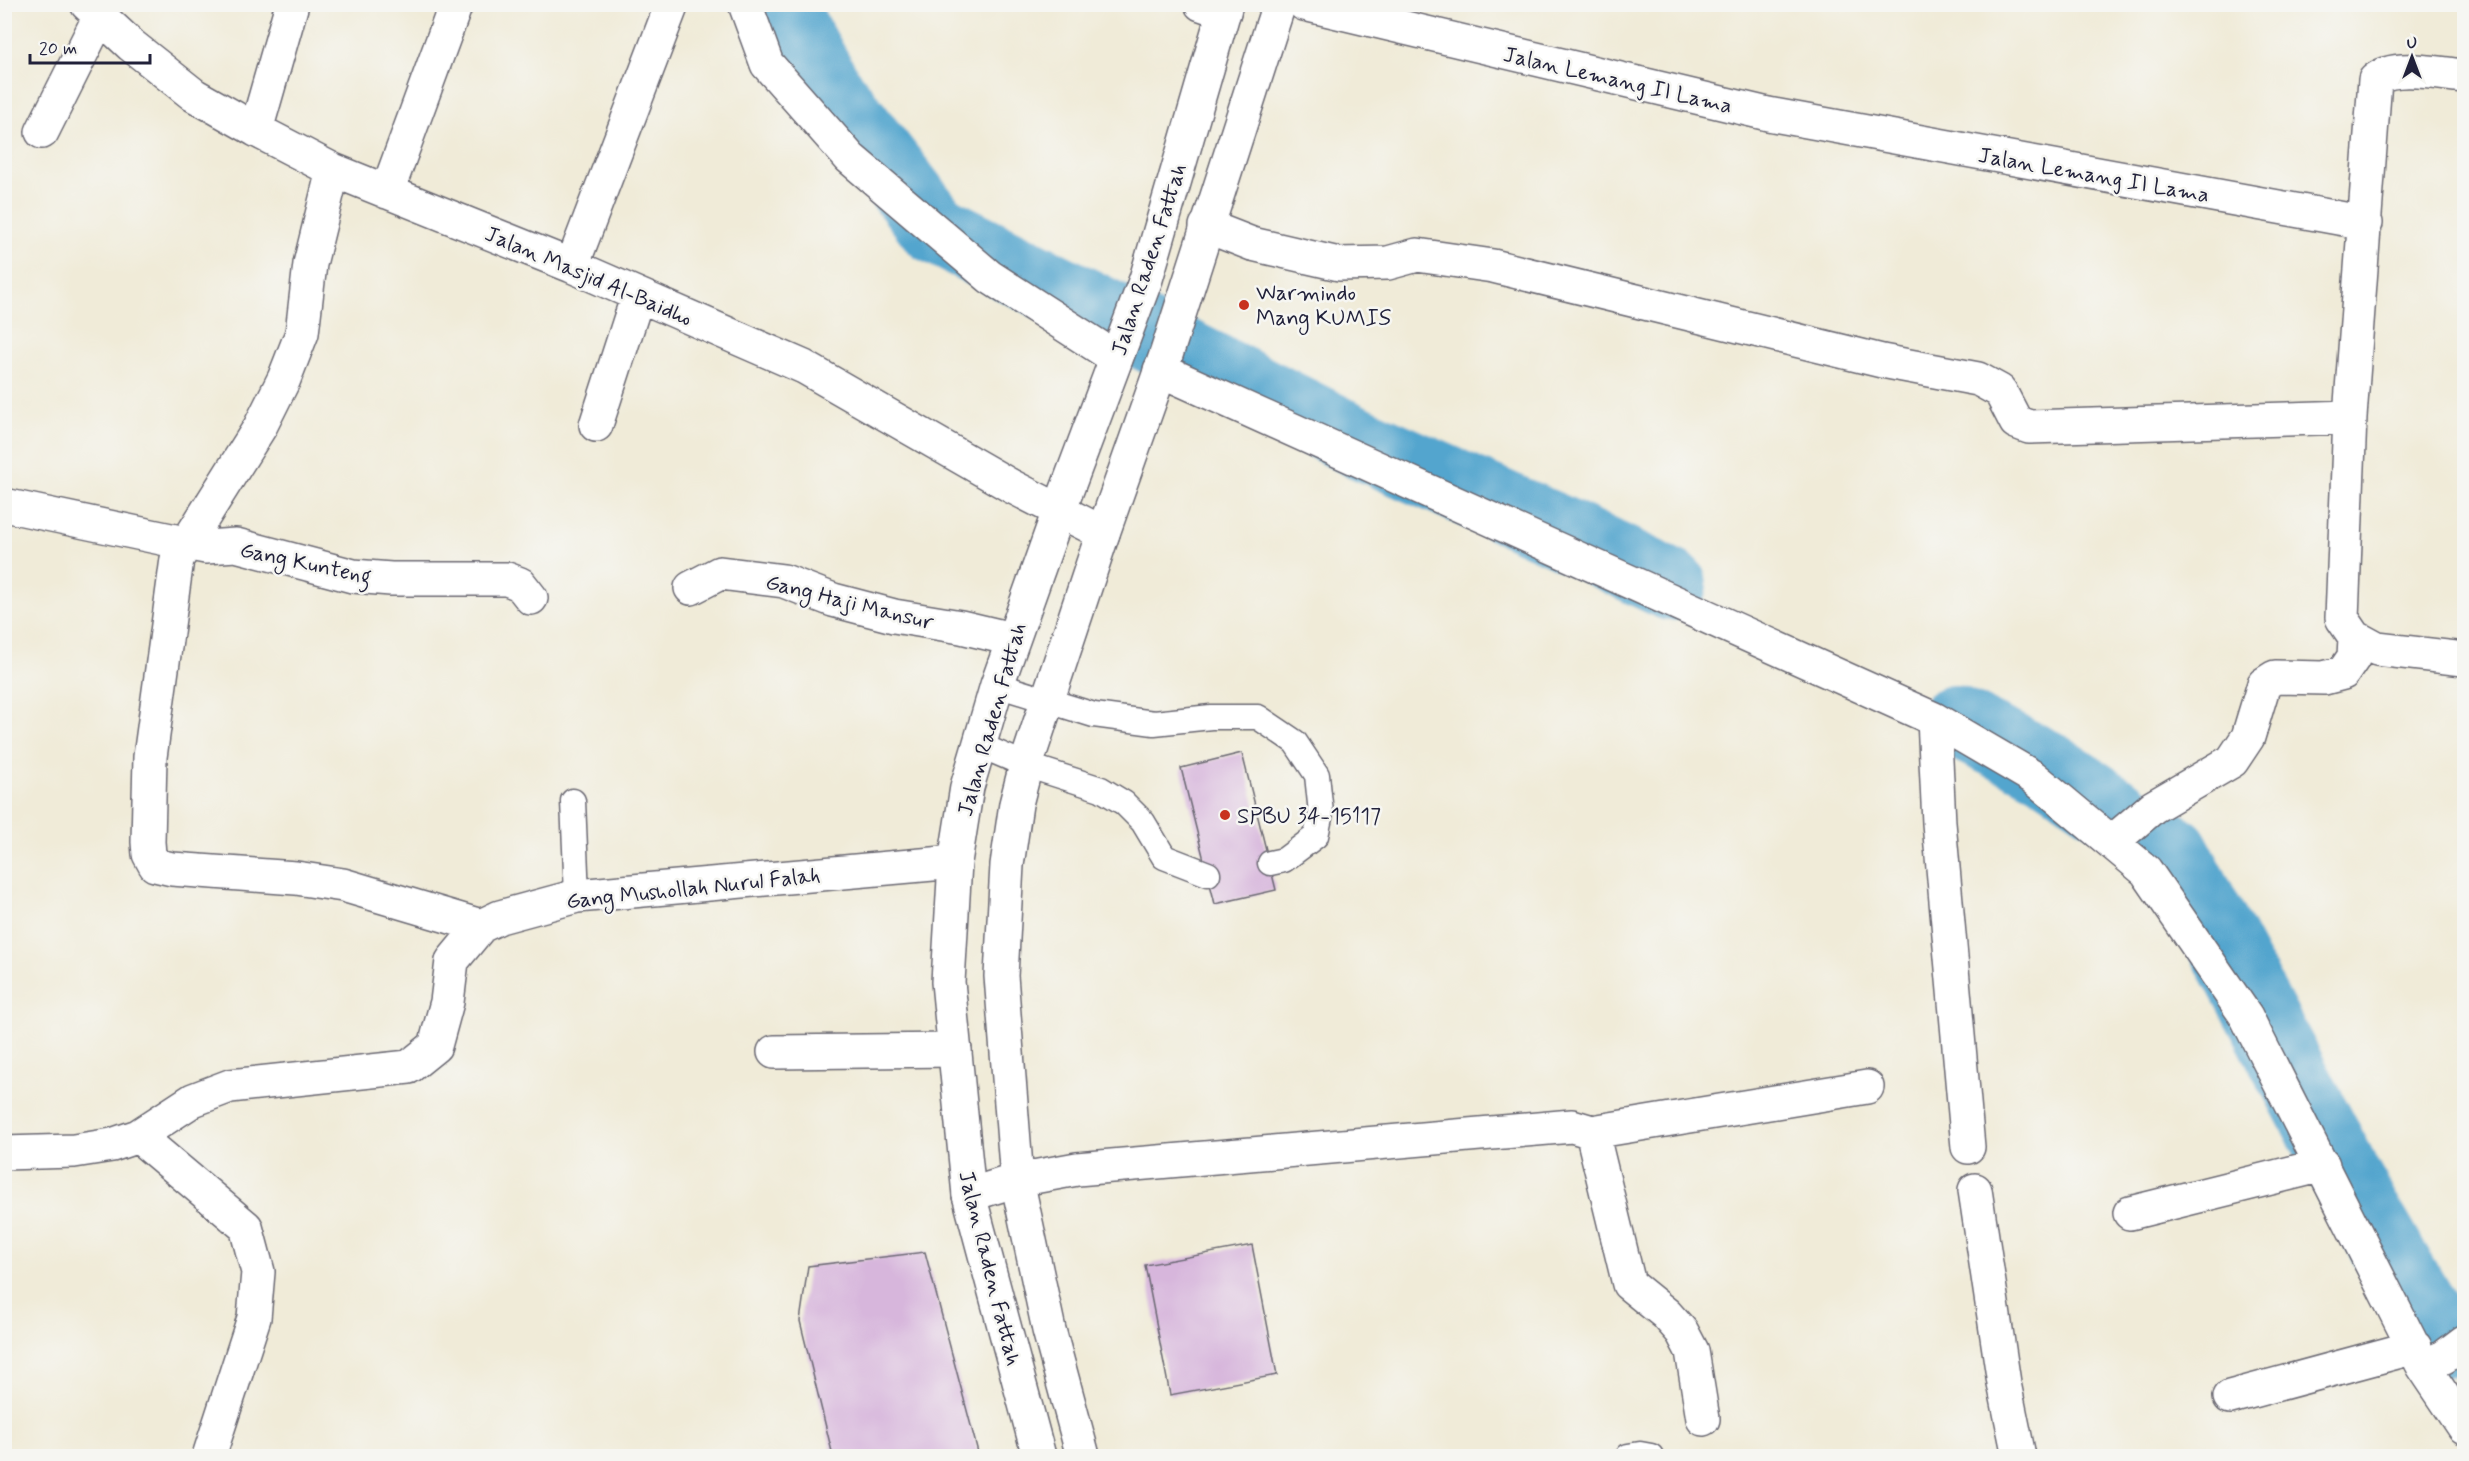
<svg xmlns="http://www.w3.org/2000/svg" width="2469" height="1461" font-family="Mynerve,sans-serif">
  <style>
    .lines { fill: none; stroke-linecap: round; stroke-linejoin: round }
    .river { stroke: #53a5ce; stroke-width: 72 }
    .building { fill: #d7b6dc }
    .service-casing { stroke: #6a6872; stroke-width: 27 }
    .minor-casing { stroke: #6a6872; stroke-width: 36 }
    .secondary-casing { stroke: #6a6872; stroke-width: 36 }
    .service { stroke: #fff; stroke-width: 24 }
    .minor { stroke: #fff; stroke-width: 33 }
    .secondary { stroke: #fff; stroke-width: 33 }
    .poi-dot { fill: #c8321e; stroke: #f6f6f2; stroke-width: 2 }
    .labels { text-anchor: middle; stroke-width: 5; stroke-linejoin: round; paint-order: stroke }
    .street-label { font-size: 22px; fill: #22223b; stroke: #f6f6f2 }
    .poi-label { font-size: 22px; fill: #22223b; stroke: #f6f6f2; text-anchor: start }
  </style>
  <rect width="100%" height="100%" fill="#f6f6f2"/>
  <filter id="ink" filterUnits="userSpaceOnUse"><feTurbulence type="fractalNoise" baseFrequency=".0167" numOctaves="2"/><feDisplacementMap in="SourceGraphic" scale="12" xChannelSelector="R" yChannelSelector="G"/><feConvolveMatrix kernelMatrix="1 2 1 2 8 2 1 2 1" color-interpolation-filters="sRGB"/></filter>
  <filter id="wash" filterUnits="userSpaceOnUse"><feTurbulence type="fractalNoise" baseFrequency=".008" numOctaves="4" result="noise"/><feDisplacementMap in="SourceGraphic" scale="24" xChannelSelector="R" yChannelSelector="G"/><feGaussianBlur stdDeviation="1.35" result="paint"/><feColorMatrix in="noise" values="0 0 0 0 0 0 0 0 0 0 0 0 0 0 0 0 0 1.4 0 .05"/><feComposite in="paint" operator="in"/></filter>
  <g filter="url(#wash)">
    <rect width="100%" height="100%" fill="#f0ebd8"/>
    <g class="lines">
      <path class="river" d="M779 4 828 90 935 228 1356 441 1565 534 1671 585
        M1954 721 2045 765 2174 851 2364 1210 2441 1342"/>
    </g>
    <g id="blocks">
      <path class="building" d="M1242 753 1276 890 1215 904 1181 768Z
        M1252 1245 1277 1375 1170 1395 1145 1265Z
        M925 1252 979 1456H833L800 1321 808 1266Z"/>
    </g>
  </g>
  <g filter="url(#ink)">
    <use href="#blocks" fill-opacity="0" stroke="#6a6872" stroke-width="1.5"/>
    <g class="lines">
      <defs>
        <path id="service" d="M997 685 1094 715 1154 723 1211 717H1258L1295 742 1317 775 1321 813 1316 836 1284 860 1270 863
          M979 745 1026 765 1101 789 1124 803 1143 822 1164 857 1208 874
          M573 801 577 896
          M1628 1456 1640 1454 1651 1456"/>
        <path id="minor" d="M87 4 131 45 194 95 256 130 333 170 572 266 804 367 1011 486 1103 533
          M745 4 767 64 850 158 990 277 1116 358
          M1201 4 1224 12
          M1304 4 1768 114 2366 223
          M2464 76C2441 74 2393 63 2375 80L2350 417 2342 618 2355 637 2377 649 2464 659
          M256 130 292 4
          M42 132 100 16
          M333 170 310 264 302 333 284 379 260 427 177 559 150 757 148 842 149 854 155 865 172 869 296 878 343 885 481 926
          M387 192 456 4
          M1206 226 1252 244 1339 264 1388 263 1417 255 1493 266 1882 361 1978 379 2000 391 2016 422 2029 427 2350 417
          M572 266 672 4
          M1160 370 1934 719 2033 777 2146 871 2246 1016 2423 1366 2464 1427
          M596 425 638 295
          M4 505 185 543 206 547 236 545 353 576 391 579H507L520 584 531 598
          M691 588 720 573 784 581 833 600 894 616 961 627 1012 639
          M1934 719 1939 823 1968 1147
          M2112 842 2153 807 2232 761 2248 737 2264 684 2275 677 2324 678 2343 673 2354 657 2355 637
          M774 1052 955 1050
          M1592 1132 1867 1087
          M138 1136 246 1227 258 1272 254 1318 209 1456
          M4 1153 74 1151 112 1145 138 1136 193 1100 230 1086 409 1067 435 1046 447 1002 452 961 481 926 500 917 577 896 955 862
          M1975 1190 2004 1383 2019 1456
          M969 1195 1017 1180 1077 1169 1572 1126 1592 1132 1629 1284 1666 1314 1682 1332 1692 1351 1703 1419
          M2130 1213 2323 1165
          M2423 1366 2444 1357 2464 1342
          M2230 1397 2415 1347"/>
        <path id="secondary" d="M1039 1456 969 1195 948 982 955 862 967 787 997 685 1059 511 1146 279 1226 4
          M1083 1456 1049 1330 1017 1180 1001 976 1007 865 1016 804 1026 765 1103 533 1166 355 1279 4"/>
      </defs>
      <use href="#service" class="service-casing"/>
      <use href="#minor" class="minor-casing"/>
      <use href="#secondary" class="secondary-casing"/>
      <use href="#service" class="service"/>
      <use href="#minor" class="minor"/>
      <use href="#secondary" class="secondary"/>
    </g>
  </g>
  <g class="poi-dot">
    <circle cx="1244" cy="305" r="6"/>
    <circle cx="1225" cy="815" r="6"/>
  </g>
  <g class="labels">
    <g class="street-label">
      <text transform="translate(1618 79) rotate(13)" y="8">Jalan Lemang II Lama</text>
      <text transform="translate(2094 174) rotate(10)" y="8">Jalan Lemang II Lama</text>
      <text transform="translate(1148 259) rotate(-72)" y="8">Jalan Raden Fattah</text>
      <text transform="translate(589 275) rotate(23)" y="8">Jalan Masjid Al-Baidho</text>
      <text transform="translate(306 562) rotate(12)" y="8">Gang Kunteng</text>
      <text transform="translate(850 601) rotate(14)" y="8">Gang Haji Mansur</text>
      <text transform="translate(991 719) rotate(-74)" y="8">Jalan Raden Fattah</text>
      <text transform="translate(693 887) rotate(-6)" y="8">Gang Mushollah Nurul Falah</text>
      <text transform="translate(991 1268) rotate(76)" y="8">Jalan Raden Fattah</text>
    </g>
    <g class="poi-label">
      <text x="1256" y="300">Warmindo<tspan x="1256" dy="25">Mang KUMIS</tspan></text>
      <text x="1237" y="823">SPBU 34-15117</text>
    </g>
  </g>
  <rect width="2469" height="1461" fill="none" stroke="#f6f6f2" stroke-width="24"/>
  <g transform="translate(2412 57)" stroke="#f6f6f2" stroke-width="4.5" paint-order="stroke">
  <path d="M0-4.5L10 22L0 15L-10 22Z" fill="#22223b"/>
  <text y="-9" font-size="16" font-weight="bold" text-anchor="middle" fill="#22223b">U</text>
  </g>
  <path d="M30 54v9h120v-9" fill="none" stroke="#22223b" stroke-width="3"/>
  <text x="39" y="54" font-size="18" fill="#22223b" stroke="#f6f6f2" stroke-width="4.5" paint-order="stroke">20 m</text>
</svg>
